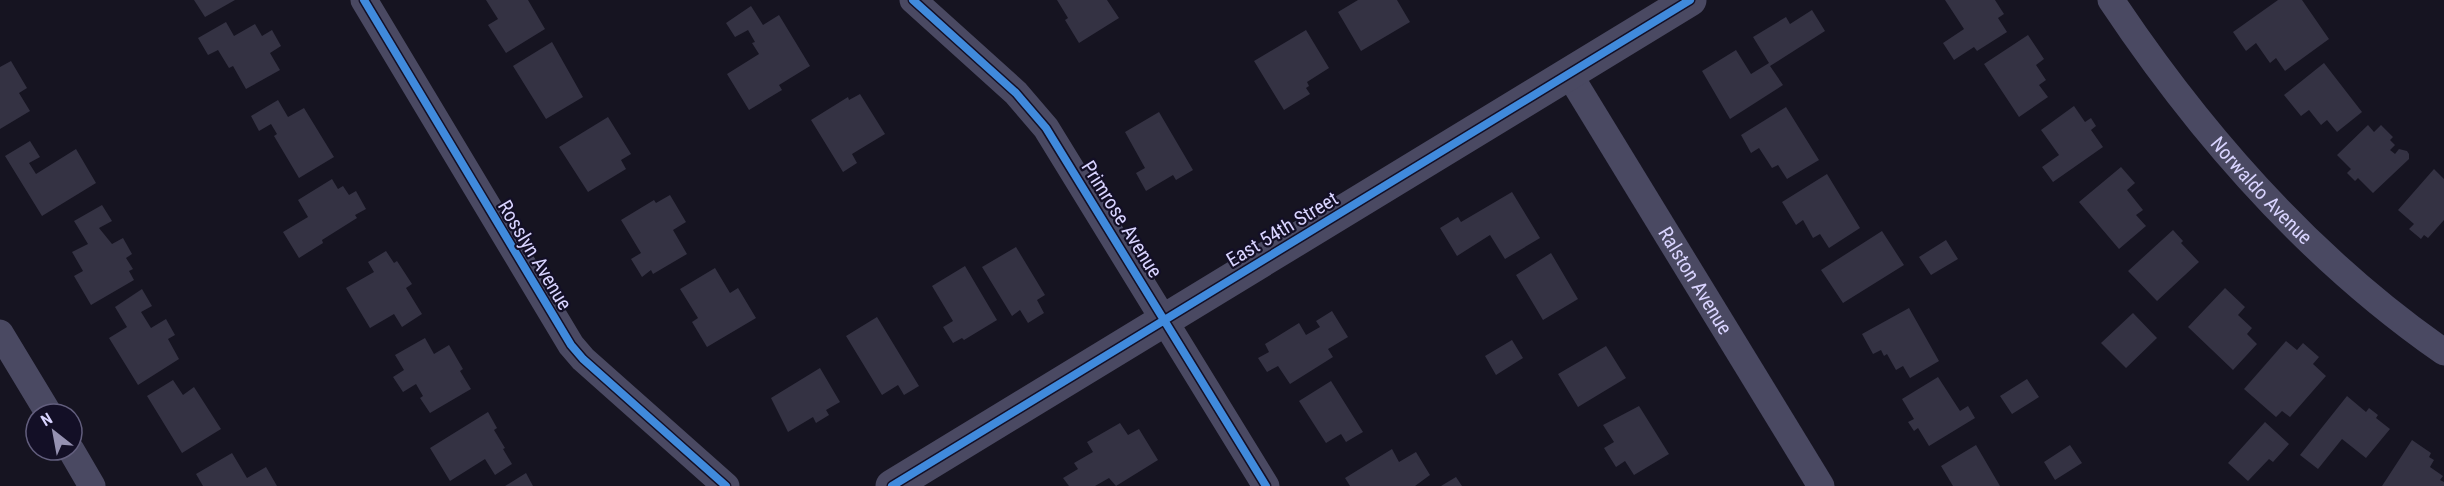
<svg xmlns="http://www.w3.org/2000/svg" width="2444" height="486" font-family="'Roboto Condensed',sans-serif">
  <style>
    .building { fill: #343243 }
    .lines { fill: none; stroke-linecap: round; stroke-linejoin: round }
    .minor { stroke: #4a4962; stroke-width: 27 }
    .tertiary { stroke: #4a4962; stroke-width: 33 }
    .cycleway-casing { stroke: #130f26; stroke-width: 11 }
    .cycleway { stroke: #408adc; stroke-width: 8 }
    .labels { text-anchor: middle; stroke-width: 4.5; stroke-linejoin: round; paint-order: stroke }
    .street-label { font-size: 20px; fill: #d9d4ff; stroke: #130f26 }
  </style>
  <rect width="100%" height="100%" fill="#161421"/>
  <path class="building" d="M194 0H235L205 17Z
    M486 0H528L545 29 506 53 488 25 498 19Z
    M1057 0H1107L1119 18 1079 43 1065 20 1068 18Z
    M1358 0H1397L1410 22 1361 51 1338 12Z
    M1945 0H1995L2004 14 1998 18 2007 32 1977 51 1974 47 1954 60 1943 43 1964 29Z
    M2278 0H2302L2329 39 2285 71 2276 58 2270 63 2256 43 2246 51 2233 32Z
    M751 6 763 25 779 15 810 66 779 85 782 90 749 110 727 74 759 54 752 43 755 42 748 30 735 37 726 23Z
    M1812 10 1825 31 1770 66 1783 85 1730 119 1702 71 1736 50 1751 74 1769 63 1753 37 1786 17 1790 24Z
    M226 22 234 36 255 24 262 36 272 30 281 46 270 53 280 70 246 89 233 66 229 68 218 50 208 55 198 38Z
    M1306 30 1329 68 1307 82 1309 86 1306 88 1310 94 1284 110 1254 61Z
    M2028 35 2044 59 2036 65 2046 80 2039 85 2048 97 2019 117 1984 64Z
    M552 42 583 97 546 119 513 66Z
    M11 61 27 88 19 93 30 111 0 129V67Z
    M2324 63 2362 112 2337 132 2327 120 2321 125 2309 110 2301 116 2284 95Z
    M860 94 885 134 852 154 857 163 843 172 811 120 848 97 849 100Z
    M278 100 288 117 304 108 334 157 299 178 274 136 277 134 271 124 259 131 251 116Z
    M2074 106 2085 122 2091 118 2096 126 2091 130 2103 147 2053 182 2042 167 2059 155 2041 130Z
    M1786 107 1819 160 1787 179 1778 165 1772 168 1759 148 1751 153 1741 135Z
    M1159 112 1193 170 1176 180 1173 175 1146 191 1136 173 1145 168 1125 132Z
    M608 117 631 154 621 160 626 169 588 192 559 147Z
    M2368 125 2374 132 2381 125 2393 137 2390 140 2395 145 2390 150 2395 154 2399 149 2407 151 2409 154V159L2373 193 2358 178 2355 181 2347 173 2351 169 2337 155Z
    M30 141 40 157 29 163 36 174 76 149 96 183 42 216 5 156Z
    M2121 167 2135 183 2127 190 2143 210 2136 215 2146 226 2119 249 2079 202Z
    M2434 169 2444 179V220L2428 238 2424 235 2421 239 2409 229 2414 224 2398 210Z
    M1827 174 1860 228 1829 248 1820 234 1813 238 1803 220 1796 225 1782 202Z
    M332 179 338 189 343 186 349 195 356 191 366 209 355 215 357 218 322 240 323 243 299 258 283 232 308 217 298 200Z
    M1512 192 1540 238 1505 259 1490 235 1457 256 1440 228 1458 217 1461 222Z
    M670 195 686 222 673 230 687 254 653 274 651 270 642 277 631 259 641 253 621 220 654 200 656 203Z
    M102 205 112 221 99 228 112 244 123 238 132 254 126 258 133 269 129 271 134 280 91 305 74 276 83 271 72 252 88 244 74 221Z
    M2173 230 2183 241 2181 243 2199 262 2157 301 2128 271Z
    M1882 231 1904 265 1843 303 1821 270Z
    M1946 240 1958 259 1931 275 1919 257Z
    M1016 247 1045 295 1037 300 1044 313 1028 323 1020 310 1012 316 982 267Z
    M386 251 394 263 397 261 412 284 406 288 422 314 402 327 394 314 370 328 346 288 374 272 368 262Z
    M1551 253 1578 299 1543 320 1516 275Z
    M965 266 997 320 964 340 962 338 953 343 943 327 953 321 932 286Z
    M715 268 730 293 738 288 756 318 707 347 692 322 698 318 680 289Z
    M2225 288 2245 307 2238 315 2252 328 2247 334 2257 344 2233 370 2188 327Z
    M142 289 152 306 141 312 151 328 166 319 175 335 168 339 179 359 138 385 109 338 127 327 115 307Z
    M1909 308 1939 361 1910 378 1903 366 1896 370 1887 354 1884 356 1881 350 1873 354 1862 334Z
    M1332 311 1348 337 1328 349 1333 357 1290 384 1278 366 1267 372 1258 358 1269 352 1265 344 1299 323 1306 335 1320 327 1316 321Z
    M2133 313 2157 338 2126 368 2101 343Z
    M877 317 919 386 904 395 898 385 882 395 846 336Z
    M425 338 434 354 449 345 463 369 460 371 471 389 430 413 420 398 423 396 416 384 403 392 393 377 404 370 395 355Z
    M1512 340 1523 358 1496 375 1485 356Z
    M2286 341 2297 350 2303 343 2319 357 2313 364 2326 376 2290 417 2282 411 2276 417 2244 389Z
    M1606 346 1626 378 1578 407 1558 374Z
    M820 368 840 402 826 410 829 415 816 423 813 417 788 432 771 398Z
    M1938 377 1960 411 1968 406 1975 418 1929 446 1918 428 1914 431 1908 422 1914 419 1902 399Z
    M2027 379 2039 397 2012 414 2000 396Z
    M173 380 183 395 194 387 221 429 182 453 147 396Z
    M1331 381 1363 432 1346 442 1341 434 1326 443 1299 401Z
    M2347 396 2366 412 2369 408 2378 415 2376 418 2390 429 2366 458 2342 439 2318 469 2300 455Z
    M1639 406 1669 454 1634 475 1625 461 1616 467 1604 448 1614 442 1603 425Z
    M488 412 497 428 494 430 505 448 503 449 512 464 495 475 485 459 450 481 430 448Z
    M2265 422 2289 444 2273 462 2269 459 2248 481 2228 463Z
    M1120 423 1128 435 1139 429 1158 460 1116 486 1109 478 1095 486H1069L1063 478 1078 469 1074 463 1093 452 1087 442Z
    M2412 440 2431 453 2429 457 2434 460 2430 467 2443 476 2440 480 2444 482V486H2382Z
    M1976 445 2000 486H1953L1941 466Z
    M2070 445 2082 463 2055 480 2044 462Z
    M1392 449 1399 462 1416 452 1430 475 1415 486H1350L1345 478Z
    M232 453 247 478 266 467 277 486H203L196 474Z
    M526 473 533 486H505Z
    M1456 477 1462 486H1441Z"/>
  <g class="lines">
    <g class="minor">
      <path d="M364 0 571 345 583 359 726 486"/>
      <path d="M913 0 1016 93 1046 128 1266 486"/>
      <path id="s1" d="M2111 0C2201 135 2310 259 2444 352"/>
      <path id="s2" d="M1569 74 1821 486"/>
      <path d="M0 333 49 414"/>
      <path d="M71 450 92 486"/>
    </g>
    <path class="tertiary" d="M892 486 1690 0"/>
    <defs>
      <path id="cycleway" d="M364 0 571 345 583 359 726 486
        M913 0 1016 93 1046 128 1266 486
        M892 486 1690 0"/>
    </defs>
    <use href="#cycleway" class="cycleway-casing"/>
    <use href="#cycleway" class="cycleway"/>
  </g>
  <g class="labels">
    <g class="street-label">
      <text dy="7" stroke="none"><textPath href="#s1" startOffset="243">Norwaldo Avenue</textPath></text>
      <text transform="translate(1122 219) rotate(58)" y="7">Primrose Avenue</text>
      <text transform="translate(1282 229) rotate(-31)" y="7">East 54th Street</text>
      <text transform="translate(535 255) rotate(59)" y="7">Rosslyn Avenue</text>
      <text dy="7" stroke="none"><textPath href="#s2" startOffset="242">Ralston Avenue</textPath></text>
    </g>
  </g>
  <g transform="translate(54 432) rotate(329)"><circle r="28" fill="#130f26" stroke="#625e7d" stroke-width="1.5"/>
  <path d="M0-4.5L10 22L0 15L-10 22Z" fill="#9591b1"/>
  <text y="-9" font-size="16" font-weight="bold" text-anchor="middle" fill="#d9d4ff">N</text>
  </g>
</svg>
